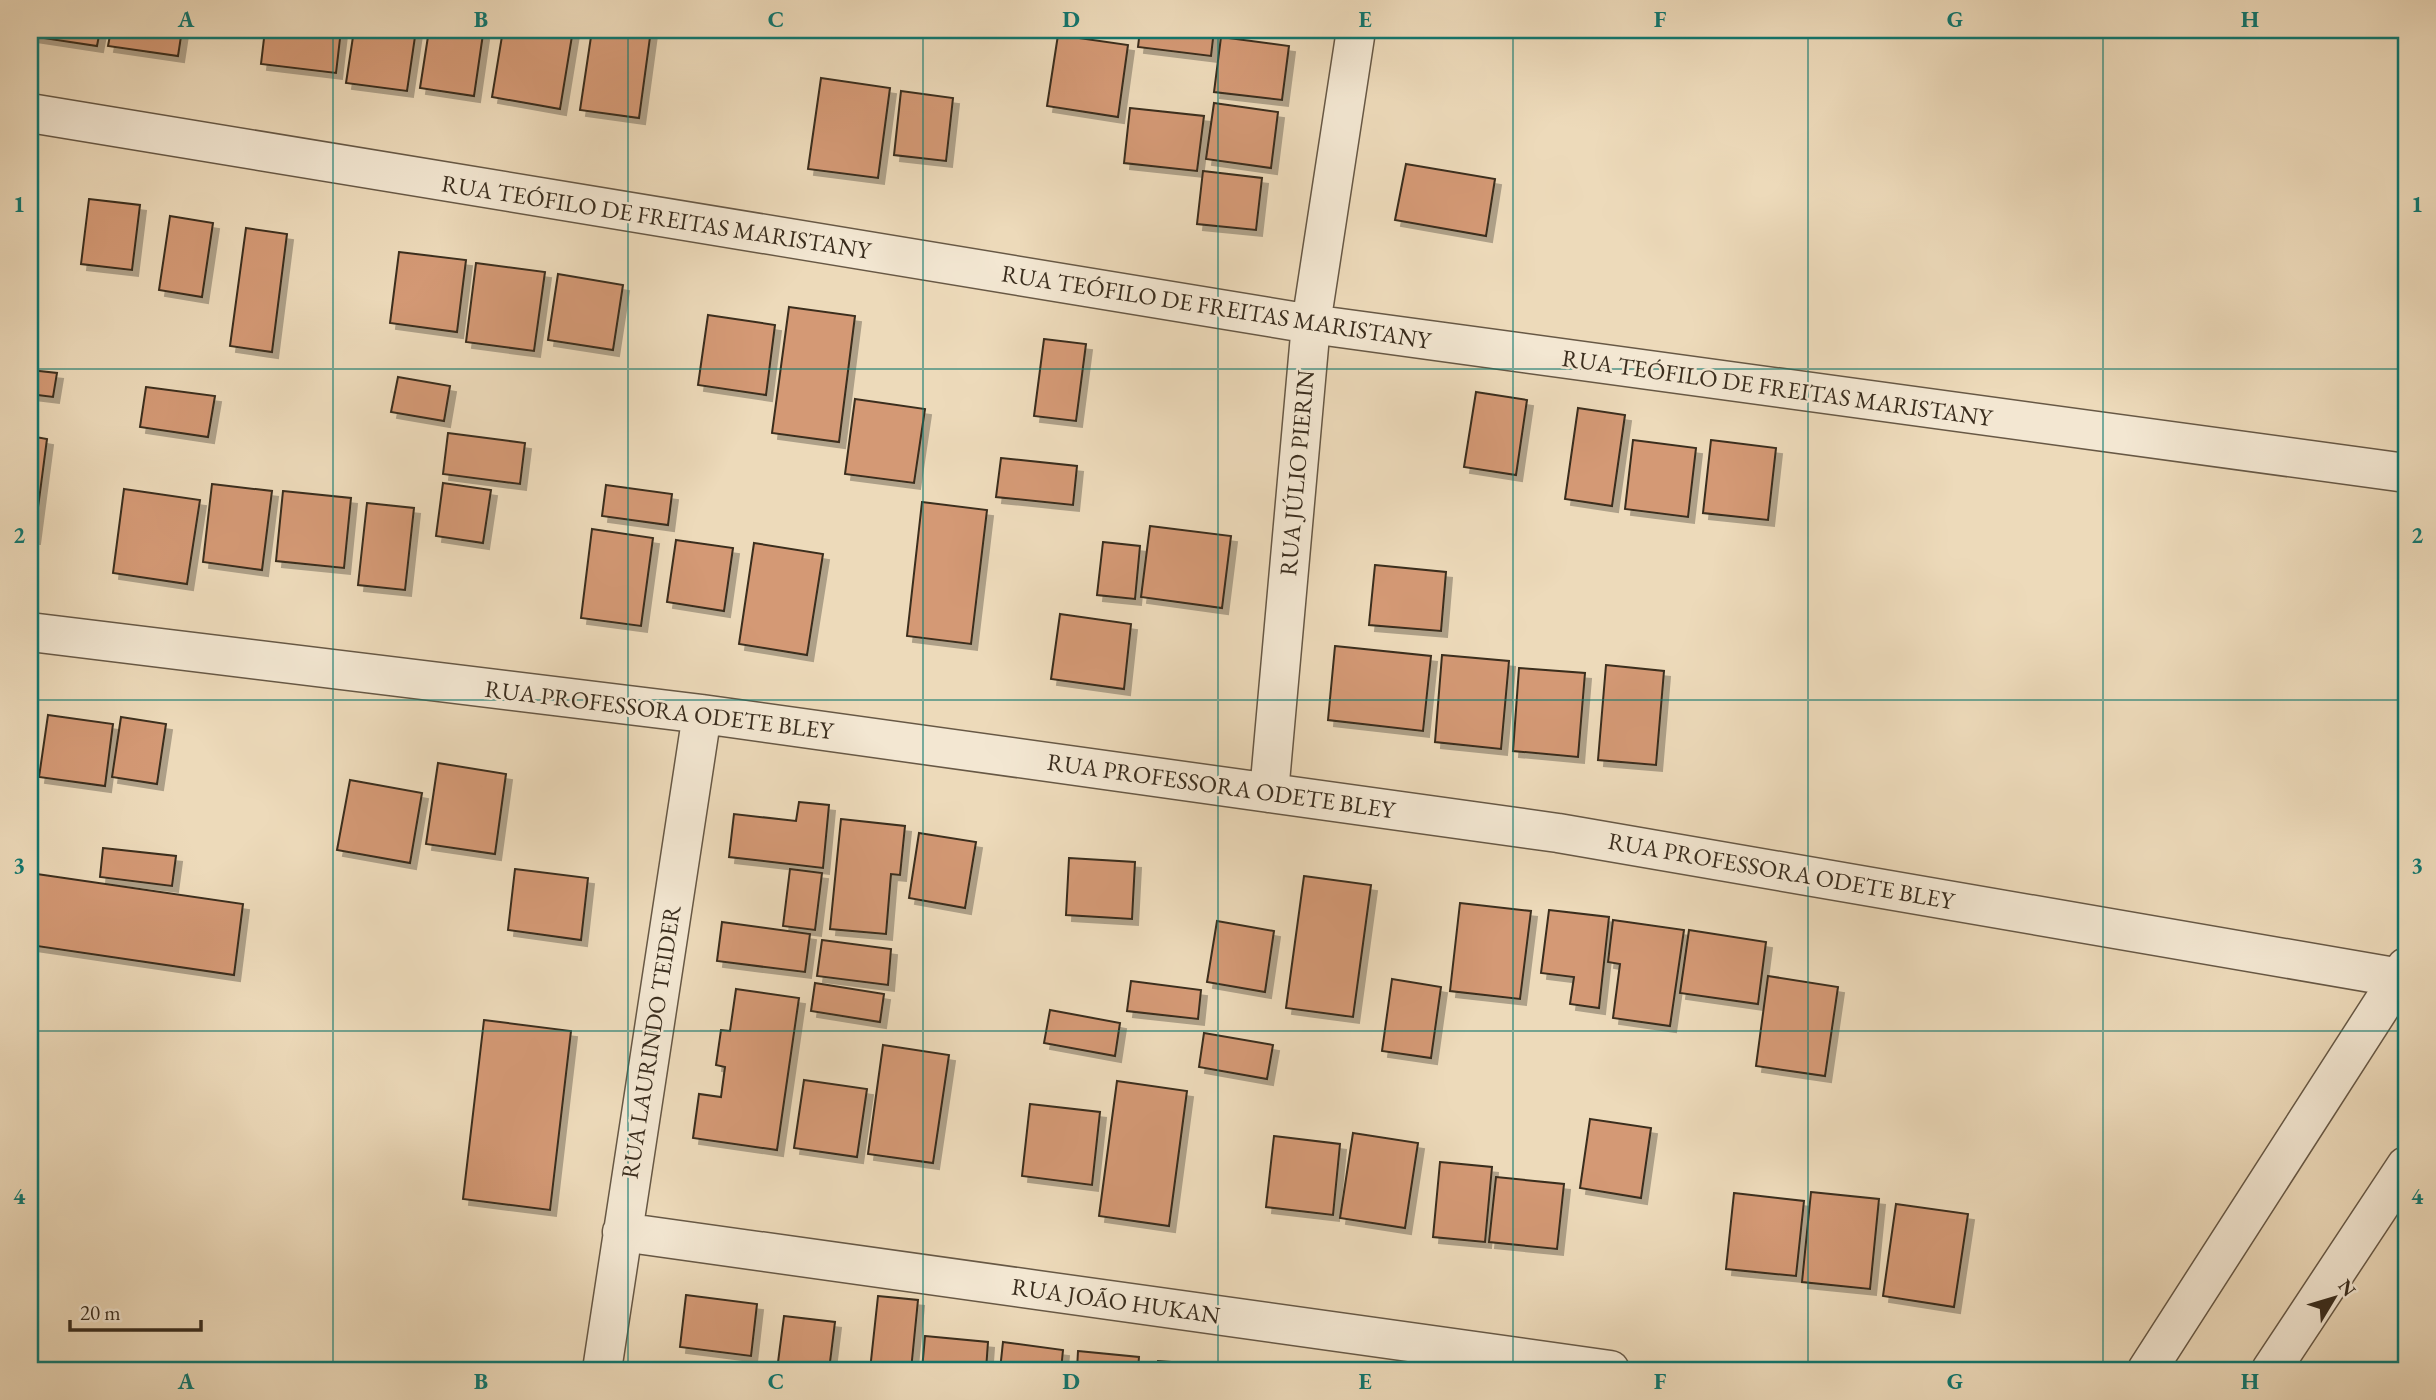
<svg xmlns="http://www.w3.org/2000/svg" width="2436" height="1400" font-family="'EB Garamond',serif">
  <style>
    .building { fill: #d49975; stroke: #3a2d1e; stroke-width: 2; filter: url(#shadow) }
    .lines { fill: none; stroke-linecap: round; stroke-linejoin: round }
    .minor-casing { stroke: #675845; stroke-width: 41 }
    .tertiary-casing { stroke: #675845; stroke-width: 41 }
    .minor { stroke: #f3e7d2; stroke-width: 38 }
    .tertiary { stroke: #f3e7d2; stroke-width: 38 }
    .grid { fill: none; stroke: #0f766e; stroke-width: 2; stroke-opacity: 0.55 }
    .labels { text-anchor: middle; stroke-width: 5; stroke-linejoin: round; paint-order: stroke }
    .street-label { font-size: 24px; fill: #3a2d1e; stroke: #f3e7d2 }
    .neatline { fill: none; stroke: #0f766e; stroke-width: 2.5 }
    .grid-label { font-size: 23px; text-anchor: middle; font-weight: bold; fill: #0f766e }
  </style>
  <defs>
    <filter id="shadow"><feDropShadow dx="6" dy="6" stdDeviation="0" flood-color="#0004"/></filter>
  </defs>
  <rect width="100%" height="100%" fill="#eddaba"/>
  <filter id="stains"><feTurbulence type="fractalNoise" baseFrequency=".00286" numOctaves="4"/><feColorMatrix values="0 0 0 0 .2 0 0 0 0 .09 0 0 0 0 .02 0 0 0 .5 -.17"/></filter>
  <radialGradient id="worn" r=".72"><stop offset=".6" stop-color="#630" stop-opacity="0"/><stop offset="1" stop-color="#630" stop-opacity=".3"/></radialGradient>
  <path class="building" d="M30 30H100L97 46 30 36Z
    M111 30H182L178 56 108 46Z
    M265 30H341L336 73 261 64Z
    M354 30H416L407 91 346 83Z
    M429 30H455L483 34 474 96 420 88Z
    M503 30H573L560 109 492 97Z
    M592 30H651L639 118 580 110Z
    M1140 30H1214L1211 56 1138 47Z
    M1058 35 1128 45 1118 117 1047 106Z
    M1221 37 1289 46 1282 100 1214 92Z
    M821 78 890 88 878 178 808 169Z
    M901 91 953 98 946 161 894 155Z
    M1214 103 1278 112 1271 168 1206 159Z
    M1130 108 1204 116 1197 171 1124 163Z
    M1406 164 1495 179 1486 236 1395 220Z
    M1203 171 1262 178 1256 230 1197 224Z
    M89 199 140 205 132 270 81 264Z
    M170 216 213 223 202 297 159 290Z
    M246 228 287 234 272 352 230 346Z
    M399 252 466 260 457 332 390 323Z
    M476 263 545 272 534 351 466 342Z
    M558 274 623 285 613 350 548 340Z
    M789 307 855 316 839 442 772 433Z
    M708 315 775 325 766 395 698 385Z
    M1044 339 1086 344 1076 421 1034 416Z
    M30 370 57 373 53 397 30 394Z
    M398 377 450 386 444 421 391 412Z
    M146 387 215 396 208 437 140 427Z
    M1476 392 1527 400 1516 475 1464 467Z
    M855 399 925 409 914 483 845 474Z
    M1578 408 1625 415 1612 506 1565 499Z
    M448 433 525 443 520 484 443 474Z
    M30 436 47 439 34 538H30Z
    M1633 440 1696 448 1688 517 1625 509Z
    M1711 440 1776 448 1768 520 1703 513Z
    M1001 458 1077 466 1073 505 996 497Z
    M443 483 491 490 483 543 436 536Z
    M212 484 272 491 262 570 203 562Z
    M606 485 672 494 668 525 602 516Z
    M124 489 200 500 187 584 113 573Z
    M283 491 351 498 344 568 276 561Z
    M922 502 987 510 971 644 907 636Z
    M367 503 414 508 405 590 358 585Z
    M1150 526 1231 536 1222 608 1141 597Z
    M592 529 653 538 641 626 581 618Z
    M676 540 733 548 724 611 667 602Z
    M1103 542 1140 546 1135 599 1097 595Z
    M754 543 823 554 807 655 739 644Z
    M1375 565 1446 572 1441 631 1369 625Z
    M1060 614 1131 624 1124 689 1051 679Z
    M1335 646 1431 656 1423 731 1328 720Z
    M1442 655 1509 661 1501 749 1435 742Z
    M1606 665 1664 671 1656 765 1598 760Z
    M1519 668 1585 673 1578 757 1513 751Z
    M48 715 113 724 105 786 39 777Z
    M121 717 166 724 157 784 112 777Z
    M438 763 506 774 495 854 426 844Z
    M350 780 422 793 410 863 337 850Z
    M799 802 829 805 823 868 729 857 734 814 796 821Z
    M841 819 905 826 900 875 891 874 886 934 830 929Z
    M919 833 976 842 965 908 909 898Z
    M103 848 176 856 172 886 100 877Z
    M1069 858 1135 862 1132 919 1066 915Z
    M515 869 588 878 581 940 508 930Z
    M790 869 822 873 815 930 783 926Z
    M30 873 243 904 234 975 30 945Z
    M1304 876 1371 885 1353 1017 1286 1008Z
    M1460 903 1531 911 1520 999 1450 991Z
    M1549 910 1609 917 1599 1008 1570 1004 1574 977 1541 973Z
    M1613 920 1684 930 1670 1026 1613 1018 1620 964 1608 962Z
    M1217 921 1274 931 1265 992 1207 982Z
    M722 922 810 934 805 972 717 961Z
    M1689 930 1766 942 1758 1004 1680 993Z
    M822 940 891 949 888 985 817 976Z
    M1768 976 1838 987 1825 1076 1756 1066Z
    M1392 979 1441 987 1431 1058 1382 1051Z
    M1131 981 1201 990 1198 1019 1127 1011Z
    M815 983 884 994 880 1022 811 1011Z
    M736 989 799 998 777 1150 693 1138 699 1094 721 1097 725 1067 716 1065 721 1030 730 1031Z
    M1050 1010 1120 1023 1115 1056 1044 1043Z
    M484 1020 571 1031 550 1210 463 1199Z
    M1204 1033 1273 1045 1267 1079 1199 1067Z
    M883 1045 949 1055 933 1163 868 1154Z
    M804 1080 867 1089 857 1157 794 1148Z
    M1117 1081 1187 1091 1169 1226 1099 1216Z
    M1030 1104 1100 1112 1092 1185 1022 1176Z
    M1590 1119 1651 1128 1641 1198 1580 1188Z
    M1353 1133 1418 1143 1405 1228 1340 1218Z
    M1274 1136 1340 1144 1333 1215 1266 1207Z
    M1440 1162 1492 1167 1485 1242 1433 1237Z
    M1496 1177 1564 1184 1557 1249 1489 1242Z
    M1811 1192 1879 1199 1870 1289 1802 1282Z
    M1734 1193 1804 1201 1796 1276 1726 1269Z
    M1896 1204 1968 1214 1954 1307 1883 1296Z
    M686 1295 757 1304 751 1356 680 1347Z
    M878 1296 918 1300 911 1370H870Z
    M784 1316 835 1322 829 1370H777Z
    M925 1336 988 1342 986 1370H922Z
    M1003 1342 1063 1350 1061 1370H1000Z
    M1078 1351 1139 1357 1138 1370H1077Z
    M1158 1361 1211 1365 1210 1370H1157Z"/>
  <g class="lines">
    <defs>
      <path id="minor" d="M30 113 1311 324 2406 473
        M30 632 702 714 1558 833 2406 979
        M1269 793 1311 324 1356 30
        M622 1232 1610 1370
        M602 1370 702 714"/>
      <path id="tertiary" d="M2147 1370 2406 967
        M2271 1370 2406 1166"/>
    </defs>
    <use href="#minor" class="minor-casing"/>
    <use href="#tertiary" class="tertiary-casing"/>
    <use href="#minor" class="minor"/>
    <use href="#tertiary" class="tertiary"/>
  </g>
  <path class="grid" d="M333 30V1370M628 30V1370M923 30V1370M1218 30V1370M1513 30V1370M1808 30V1370M2103 30V1370M30 369H2406M30 700H2406M30 1031H2406"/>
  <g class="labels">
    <g class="street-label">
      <text transform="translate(656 217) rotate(9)" y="8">RUA TEÓFILO DE FREITAS MARISTANY</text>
      <text transform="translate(1216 307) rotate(9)" y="8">RUA TEÓFILO DE FREITAS MARISTANY</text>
      <text transform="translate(1777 388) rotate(8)" y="8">RUA TEÓFILO DE FREITAS MARISTANY</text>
      <text transform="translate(1297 473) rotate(-85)" y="8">RUA JÚLIO PIERIN</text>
      <text transform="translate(659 710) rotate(7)" y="8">RUA PROFESSORA ODETE BLEY</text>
      <text transform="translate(1221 786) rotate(8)" y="8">RUA PROFESSORA ODETE BLEY</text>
      <text transform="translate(1781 871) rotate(10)" y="8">RUA PROFESSORA ODETE BLEY</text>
      <text transform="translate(651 1042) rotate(-81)" y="8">RUA LAURINDO TEIDER</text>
      <text transform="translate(1116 1301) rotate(8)" y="8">RUA JOÃO HUKAN</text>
    </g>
  </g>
  <rect width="2436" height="1400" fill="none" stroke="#eddaba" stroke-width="77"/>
  <g transform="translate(2334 1298) rotate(52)" stroke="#f3e7d2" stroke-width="5" paint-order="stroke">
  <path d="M0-5L12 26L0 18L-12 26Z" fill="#3a2d1e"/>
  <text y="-10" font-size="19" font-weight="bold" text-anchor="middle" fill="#3a2d1e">N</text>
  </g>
  <path d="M70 1320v10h131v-10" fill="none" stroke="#3a2d1e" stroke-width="3.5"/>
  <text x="80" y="1320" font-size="21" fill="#3a2d1e" stroke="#f3e7d2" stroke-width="5" paint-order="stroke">20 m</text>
  <rect x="38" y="38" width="2360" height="1324" class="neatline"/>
  <g class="grid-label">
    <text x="186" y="27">A</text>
    <text x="481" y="27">B</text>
    <text x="776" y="27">C</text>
    <text x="1071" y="27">D</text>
    <text x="1365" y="27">E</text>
    <text x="1660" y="27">F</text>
    <text x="1955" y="27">G</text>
    <text x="2250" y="27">H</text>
    <text x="19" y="212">1</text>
    <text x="2417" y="212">1</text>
    <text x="19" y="543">2</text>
    <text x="2417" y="543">2</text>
    <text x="19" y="873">3</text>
    <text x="2417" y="873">3</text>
    <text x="19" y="1204">4</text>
    <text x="2417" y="1204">4</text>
    <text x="186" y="1389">A</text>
    <text x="481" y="1389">B</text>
    <text x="776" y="1389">C</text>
    <text x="1071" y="1389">D</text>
    <text x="1365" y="1389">E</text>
    <text x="1660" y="1389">F</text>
    <text x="1955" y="1389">G</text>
    <text x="2250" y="1389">H</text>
  </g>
  <rect width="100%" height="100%" filter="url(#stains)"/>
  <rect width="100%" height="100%" fill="url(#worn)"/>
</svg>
